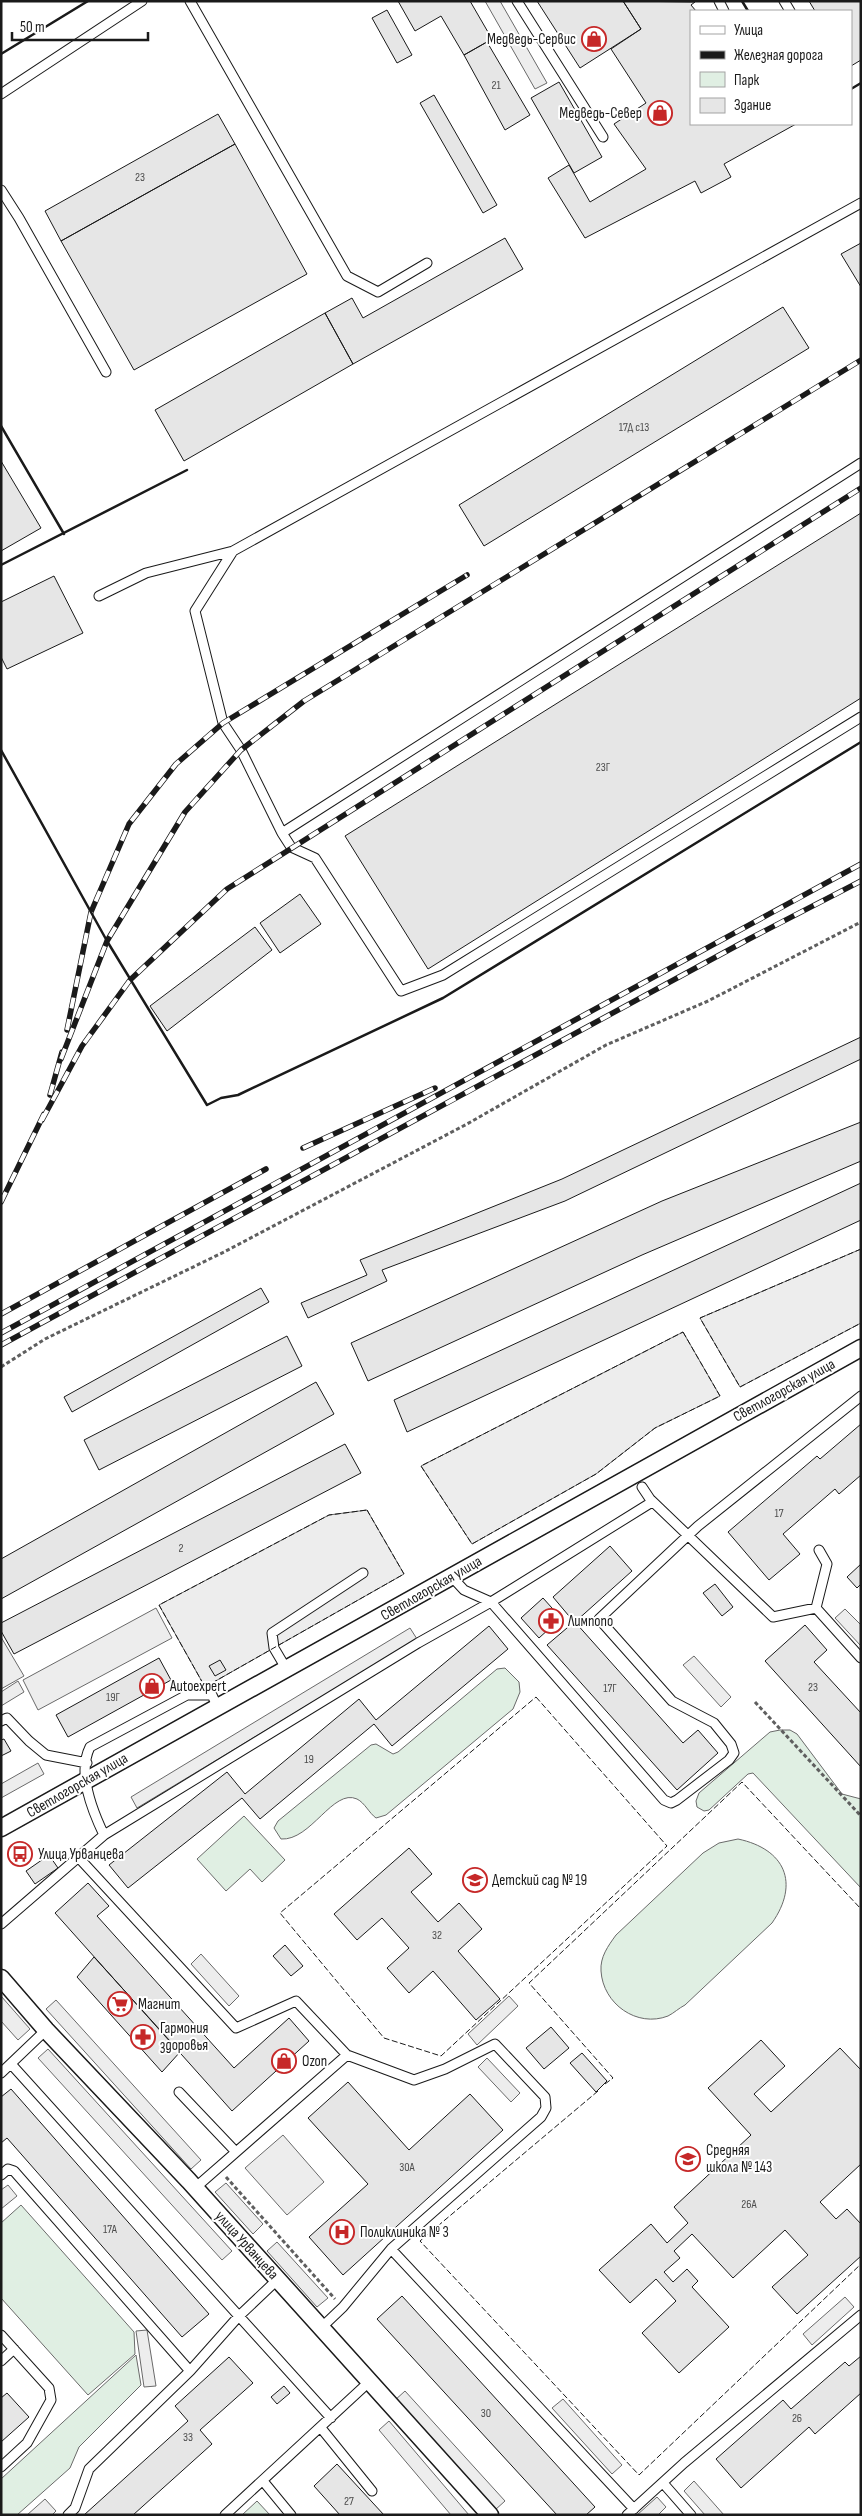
<svg xmlns="http://www.w3.org/2000/svg" width="862" height="2516" font-family="'Sofia Sans Condensed',sans-serif">
  <style>
    .green { fill: #e0efe3; stroke: #6a6a6a }
    .parking { fill: #ededed; stroke: #6a6a6a }
    .building { fill: #e6e6e6; stroke: #1a1a1a }
    .lines { fill: none; stroke-linecap: round; stroke-linejoin: round }
    .service-casing { stroke: #1a1a1a; stroke-width: 11 }
    .minor-casing { stroke: #1a1a1a; stroke-width: 19 }
    .path { stroke: #5f5f5f; stroke-width: 3; stroke-dasharray: 4 2.5; stroke-linecap: butt }
    .service { stroke: #fff; stroke-width: 9 }
    .minor { stroke: #fff; stroke-width: 16 }
    .rail-casing { stroke: #1a1a1a; stroke-width: 5.5 }
    .rail { stroke: #fff; stroke-width: 4; stroke-dasharray: 11; stroke-linecap: butt }
    .fence { stroke: #1a1a1a; stroke-width: 1; stroke-dasharray: 6 2.5; stroke-linecap: butt }
    .wall { stroke: #1a1a1a; stroke-width: 2.5 }
    .labels { text-anchor: middle; stroke-width: 4; stroke-linejoin: round; paint-order: stroke }
    .number-label { font-size: 12px; fill: #4d4d4d }
    .poi-label { font-size: 15px; fill: #1a1a1a; stroke: #fff; text-anchor: start }
    .street-label { font-size: 15px; fill: #1a1a1a; stroke: #fff }
  </style>
  <rect width="100%" height="100%" fill="#fff"/>
  <path class="green" d="M505 1668 519 1682 520 1692 513 1709 386 1815 376 1818C369 1813 365 1803 357 1799 333 1788 311 1841 281 1839L274 1828 278 1821 371 1745 376 1744 393 1754 398 1752 497 1669Z
    M780 1730H790L797 1734 842 1794 861 1799V1888L753 1773 748 1774 709 1810 704 1811 697 1807 696 1801 699 1793 770 1732Z
    M244 1816 285 1860 262 1882 250 1869 226 1891 197 1859Z
    M738 1839C785 1849 800 1883 772 1923L685 2005C679 2008 674 2013 668 2016 637 2028 603 2004 601 1971 600 1957 608 1946 616 1935L703 1853 719 1843Z
    M21 2205 134 2332 135 2354 88 2395 1 2298V2223Z
    M136 2355 141 2385 79 2447 70 2468 17 2515H1V2479Z
    M257 2501 270 2515H242Z"/>
  <path class="parking" d="M485 1H500L547 83 535 89Z
    M861 1249V1323L740 1387 700 1318Z
    M683 1332 720 1396 655 1428 596 1474 472 1544 421 1466Z
    M367 1510 404 1574 205 1687 159 1605 329 1515Z
    M156 1608 172 1638 38 1710 23 1680Z
    M845 1609 861 1625V1646L835 1618Z
    M410 1628 417 1639 137 1808 131 1797Z
    M1 1637 24 1676 1 1689Z
    M694 1656 731 1697 721 1707 683 1665Z
    M18 1681 24 1692 1 1706V1692Z
    M38 1763 44 1774 1 1798V1784Z
    M201 1954 239 1996 229 2006 191 1964Z
    M1 1996 30 2029 18 2040 1 2021Z
    M509 1996 518 2006 477 2045 468 2034Z
    M56 2000 201 2160 191 2169 46 2009Z
    M48 2049 232 2251 222 2260 38 2058Z
    M487 2058 520 2093 511 2102 478 2067Z
    M283 2135 324 2182 287 2215 245 2168Z
    M226 2183 263 2224 253 2234 215 2192Z
    M8 2185 17 2196 1 2209V2190Z
    M277 2242 328 2298 317 2307 267 2251Z
    M845 2297 854 2307 812 2345 803 2334Z
    M147 2330 156 2386 144 2387 136 2331Z
    M405 2391 505 2501 495 2510 394 2401Z
    M563 2399 622 2465 612 2474 552 2408Z
    M389 2421 469 2515H451L379 2430Z
    M694 2481 724 2515H705L684 2491Z
    M657 2497 666 2507 658 2515H637Z
    M45 2499 56 2511 52 2515H27Z"/>
  <path class="building" d="M398 1H470L492 39 464 55 441 16 415 31Z
    M537 1H623L641 29 580 68Z
    M623 1 695 2 691 5 696 11H691V124H796L724 164 731 177 701 193 695 181 585 238 548 178 569 165 590 202 646 169 614 124 646 103 611 49 641 29Z
    M809 1H861V60L851 66V11H815Z
    M387 10 412 55 397 63 372 18Z
    M487 42 530 115 505 130 464 55Z
    M559 82 602 157 574 173 531 98Z
    M434 95 497 205 483 213 420 103Z
    M218 114 235 144 61 241 45 211Z
    M235 144 307 274 134 370 61 241Z
    M505 238 523 269 353 364 325 313 352 298 363 318Z
    M861 243V287L841 254Z
    M783 307 809 348 484 546 459 505Z
    M325 313 353 364 184 461 155 410Z
    M1 461 41 528 1 551Z
    M861 513V698L428 969 345 836Z
    M54 576 83 633 7 669 1 657V602Z
    M300 894 321 924 280 953 260 923Z
    M255 927 272 950 167 1031 150 1006Z
    M861 1037V1059L565 1201 382 1270 387 1281 308 1318 301 1303 367 1275 360 1260 562 1179Z
    M861 1122V1161L642 1255 368 1381 351 1343 662 1201Z
    M861 1183V1220L407 1432 394 1400Z
    M261 1288 269 1302 72 1412 64 1397Z
    M287 1336 302 1366 99 1470 84 1440Z
    M316 1382 334 1414 1 1599V1559Z
    M861 1424V1475L839 1494 835 1489 783 1534 800 1554 769 1580 728 1532 817 1456 820 1459Z
    M345 1444 361 1473 14 1654 1 1631V1623Z
    M610 1546 632 1571 575 1622 683 1743 698 1730 718 1753 677 1790 547 1645 574 1622 553 1597Z
    M861 1564V1584L857 1588 847 1577Z
    M715 1584 733 1607 722 1616 703 1593Z
    M543 1598 561 1618 539 1638 521 1618Z
    M805 1625 827 1650 814 1662 861 1713V1767L765 1661Z
    M489 1626 508 1649 392 1746 374 1724 260 1819 242 1798 128 1888 109 1865 227 1772 245 1794 359 1699 376 1720Z
    M159 1658 171 1680 68 1737 56 1715Z
    M220 1660 226 1670 215 1676 209 1666Z
    M4 1739 11 1751 1 1756V1740Z
    M409 1848 432 1874 411 1892 438 1922 459 1903 482 1929 458 1951 500 1999 476 2020 433 1971 409 1993 387 1968 409 1948 382 1918 357 1940 334 1914Z
    M49 1855 58 1868 35 1884 26 1871Z
    M88 1883 109 1906 97 1916 234 2068 289 2018 309 2041 232 2111 55 1913Z
    M285 1945 303 1966 291 1976 273 1956Z
    M94 1957 180 2052 162 2072 77 1977Z
    M551 2027 569 2048 544 2069 526 2048Z
    M761 2040 785 2066 754 2094 771 2112 840 2048 861 2070V2164L820 2202 836 2219 847 2209 861 2224V2256L797 2314 772 2287 808 2255 785 2230 733 2278 692 2234 674 2251 680 2258 664 2272 673 2282 687 2269 698 2281 692 2287 729 2327 679 2373 642 2333 676 2301 656 2279 630 2303 599 2270 651 2224 667 2243 688 2223 674 2207 751 2135 708 2088Z
    M582 2053 607 2081 596 2092 570 2063Z
    M348 2082 409 2150 470 2094 503 2130 343 2275 309 2237 368 2184 308 2118Z
    M11 2089 209 2314 182 2337 7 2138 1 2143V2097Z
    M402 2296 595 2507 586 2515H557L377 2319Z
    M861 2356V2393L815 2434 809 2427 741 2488 716 2459 783 2400 791 2409 845 2362 849 2366Z
    M229 2357 253 2383 200 2430 212 2444 133 2515H84L188 2421 175 2406Z
    M284 2386 290 2393 277 2404 271 2397Z
    M7 2393 29 2417 1 2442V2398Z
    M337 2464 384 2515H340L314 2486Z"/>
  <g class="lines">
    <defs>
      <path id="service" d="M190 1 347 276 378 292 427 263
        M517 1 603 137
        M719 1 724 11
        M784 1 790 11
        M1 94 142 1
        M1 190 19 218 106 372
        M233 551 861 203
        M99 596 146 573 233 551 195 611 223 723 241 750 282 833 291 847 315 858 401 991 443 975 861 717
        M282 833 861 463
        M650 1499 773 1617 816 1608 861 1658
        M451 1576 464 1590 491 1602 664 1800 671 1803 677 1800 729 1760 734 1753 731 1744 714 1723 672 1701 599 1619 698 1526 861 1396
        M816 1608 827 1564 819 1550
        M287 1670 274 1648 272 1633 363 1573
        M1 1721 7 1718 29 1741 46 1755 87 1763
        M104 1835C92 1810 77 1773 90 1747L187 1695H212L217 1706
        M79 1858 236 2028 296 2001 347 2055 195 2188
        M1 1924 104 1835 418 1643 491 1602 652 1502 642 1487
        M11 2064 331 2418
        M1 2073 46 2030
        M179 2092 236 2152
        M1 2175 8 2169 14 2171 190 2371
        M391 2249 634 2509
        M322 2327 343 2307 391 2249 541 2117 546 2108 545 2097 495 2044 445 2069 414 2080 347 2055
        M1 2335 49 2388 51 2400 27 2443 1 2467
        M1 2361 14 2349
        M321 2428 372 2491
        M263 2481 291 2515
        M663 2483 691 2515
        M68 2515 75 2508 89 2469 190 2371 238 2317 277 2280
        M225 2515 370 2381
        M627 2515 684 2463 861 2315"/>
      <path id="minor" d="M1 1828 861 1348
        M1 1978 46 2030 189 2181 490 2515"/>
    </defs>
    <use href="#service" class="service-casing"/>
    <use href="#minor" class="minor-casing"/>
    <path class="path" d="M1 1367 45 1339 224 1252 467 1124 606 1045 708 1001 861 922
      M755 1702 861 1816
      M226 2177 335 2299"/>
    <use href="#service" class="service"/>
    <use href="#minor" class="minor"/>
    <defs>
      <path id="rail" d="M67 1030 91 912 129 824 176 764 223 723 467 575
        M61 1059 107 941 185 812 241 750 304 701 861 360
        M50 1095 62 1052
        M42 1120 82 1046 130 980 227 889 861 488
        M303 1148 435 1088
        M1 1202 44 1114
        M1 1314 266 1169
        M1 1333 861 864
        M1 1345 749 939 861 881"/>
    </defs>
    <use href="#rail" class="rail-casing"/>
    <use href="#rail" class="rail"/>
    <path class="fence" d="M861 1249 700 1318 740 1387 861 1323
      M683 1332 720 1396 655 1428 596 1474 472 1544 421 1466Z
      M367 1510 404 1574 205 1687 159 1605 329 1515Z
      M536 1697 667 1846 441 2056 384 2038 280 1913Z
      M605 2084 613 2078 529 1983 742 1782 861 1909
      M598 2091 420 2241 639 2475 861 2264"/>
    <path class="wall" d="M742 1 748 11
      M1 54 88 1
      M851 89 861 83
      M1 426 64 534
      M1 565 187 470
      M1 750 107 941 207 1105 221 1098 238 1095 443 998 861 742"/>
  </g>
  <defs>
    <symbol id="shop-ring" viewBox="-11 -11 22 22"><circle r="9.5" fill="#fff" stroke="#c62828" stroke-width="1.5"/><path d="M-5-2.5h2.3a2.7 3.5 0 0 1 5.4 0H5L5.5 6h-11ZM-1.5-2.5h3a1.5 2.3 0 0 0-3 0Z" fill="#c62828"/></symbol>
    <symbol id="pharmacy-ring" viewBox="-11 -11 22 22"><circle r="9.5" fill="#fff" stroke="#c62828" stroke-width="1.5"/><path d="M-2-6h4v4h4v4h-4v4h-4v-4h-4v-4h4Z" fill="#c62828"/></symbol>
    <symbol id="bus-ring" viewBox="-11 -11 22 22"><circle r="9.5" fill="#fff" stroke="#c62828" stroke-width="1.5"/><path d="M-5-6H5V4H4V6H2V4H-2V6H-4V4H-5ZM-3.5-4V0h7V-4ZM-3.5 1.2v1.5H-2V1.2ZM2 1.2v1.5H3.5V1.2Z" fill="#c62828"/></symbol>
    <symbol id="school-ring" viewBox="-11 -11 22 22"><circle r="9.5" fill="#fff" stroke="#c62828" stroke-width="1.5"/><path d="M0-5L7-2L0 1L-7-2ZM-4 1L0 2.5L4 1V4Q0 6-4 4Z" fill="#c62828"/></symbol>
    <symbol id="supermarket-ring" viewBox="-11 -11 22 22"><circle r="9.5" fill="#fff" stroke="#c62828" stroke-width="1.5"/><path d="M-6-5.5h2.5l.6 2H6L4.5 2H-2.5L-4.4-4H-6ZM-1.5 3.2a1.3 1.3 0 1 0 .1 0ZM3 3.2a1.3 1.3 0 1 0 .1 0Z" fill="#c62828"/></symbol>
    <symbol id="hospital-ring" viewBox="-11 -11 22 22"><circle r="9.5" fill="#fff" stroke="#c62828" stroke-width="1.5"/><path d="M-5-5h3v3.5h4V-5h3V5h-3V1.5h-4V5h-3Z" fill="#c62828"/></symbol>
  </defs>
  <g fill-rule="evenodd">
    <use href="#shop-ring" x="580" y="25" width="28" height="28"/>
    <use href="#shop-ring" x="646" y="99" width="28" height="28"/>
    <use href="#pharmacy-ring" x="537" y="1607" width="28" height="28"/>
    <use href="#shop-ring" x="138" y="1672" width="28" height="28"/>
    <use href="#bus-ring" x="6" y="1840" width="28" height="28"/>
    <use href="#school-ring" x="461" y="1866" width="28" height="28"/>
    <use href="#supermarket-ring" x="106" y="1990" width="28" height="28"/>
    <use href="#pharmacy-ring" x="129" y="2023" width="28" height="28"/>
    <use href="#shop-ring" x="270" y="2047" width="28" height="28"/>
    <use href="#school-ring" x="674" y="2145" width="28" height="28"/>
    <use href="#hospital-ring" x="328" y="2218" width="28" height="28"/>
  </g>
  <g class="labels">
    <g class="number-label">
      <text x="496" y="89">21</text>
      <text x="140" y="181">23</text>
      <text x="634" y="431">17Д с13</text>
      <text x="603" y="771">23Г</text>
      <text x="779" y="1517">17</text>
      <text x="181" y="1552">2</text>
      <text x="813" y="1691">23</text>
      <text x="610" y="1692">17Г</text>
      <text x="113" y="1701">19Г</text>
      <text x="309" y="1763">19</text>
      <text x="437" y="1939">32</text>
      <text x="407" y="2171">30А</text>
      <text x="749" y="2208">26А</text>
      <text x="110" y="2233">17А</text>
      <text x="486" y="2417">30</text>
      <text x="797" y="2422">26</text>
      <text x="188" y="2441">33</text>
      <text x="349" y="2505">27</text>
    </g>
    <g class="poi-label">
      <text x="576" y="44" text-anchor="end">Медведь-Сервис</text>
      <text x="642" y="118" text-anchor="end">Медведь-Север</text>
      <text x="568" y="1626">Лимпопо</text>
      <text x="170" y="1691">Autoexpert</text>
      <text x="38" y="1859">Улица Урванцева</text>
      <text x="492" y="1885">Детский сад № 19</text>
      <text x="138" y="2009">Магнит</text>
      <text x="160" y="2033">Гармония<tspan x="160" dy="17">здоровья</tspan></text>
      <text x="302" y="2066">Ozon</text>
      <text x="706" y="2155">Средняя<tspan x="706" dy="17">школа № 143</tspan></text>
      <text x="360" y="2237">Поликлиника № 3</text>
    </g>
    <g class="street-label">
      <text transform="translate(784 1390) rotate(-29)" y="5">Светлогорская улица</text>
      <text transform="translate(431 1588) rotate(-30)" y="5">Светлогорская улица</text>
      <text transform="translate(77 1785) rotate(-30)" y="5">Светлогорская улица</text>
      <text transform="translate(247 2245) rotate(48)" y="5">улица Урванцева</text>
    </g>
  </g>
  <rect width="862" height="2516" fill="none" stroke="#1a1a1a" stroke-width="5"/>
  <rect x="690" y="10" width="162" height="115" fill="#ffffff" stroke="#a3a3a3"/>
  <rect x="700" y="26" width="25" height="8" fill="#ffffff" stroke="#a3a3a3"/>
  <text x="734" y="35" font-size="15" fill="#1a1a1a">Улица</text>
  <rect x="700" y="51" width="25" height="8" fill="#1a1a1a" stroke="#a3a3a3"/>
  <text x="734" y="60" font-size="15" fill="#1a1a1a">Железная дорога</text>
  <rect x="700" y="72" width="25" height="15" fill="#e0efe3" stroke="#a3a3a3"/>
  <text x="734" y="85" font-size="15" fill="#1a1a1a">Парк</text>
  <rect x="700" y="98" width="25" height="15" fill="#e6e6e6" stroke="#a3a3a3"/>
  <text x="734" y="110" font-size="15" fill="#1a1a1a">Здание</text>
  <path d="M12 32v8h136v-8" fill="none" stroke="#1a1a1a" stroke-width="2.5"/>
  <text x="20" y="32" font-size="15" fill="#1a1a1a" stroke="#ffffff" stroke-width="4" paint-order="stroke">50 m</text>
</svg>
